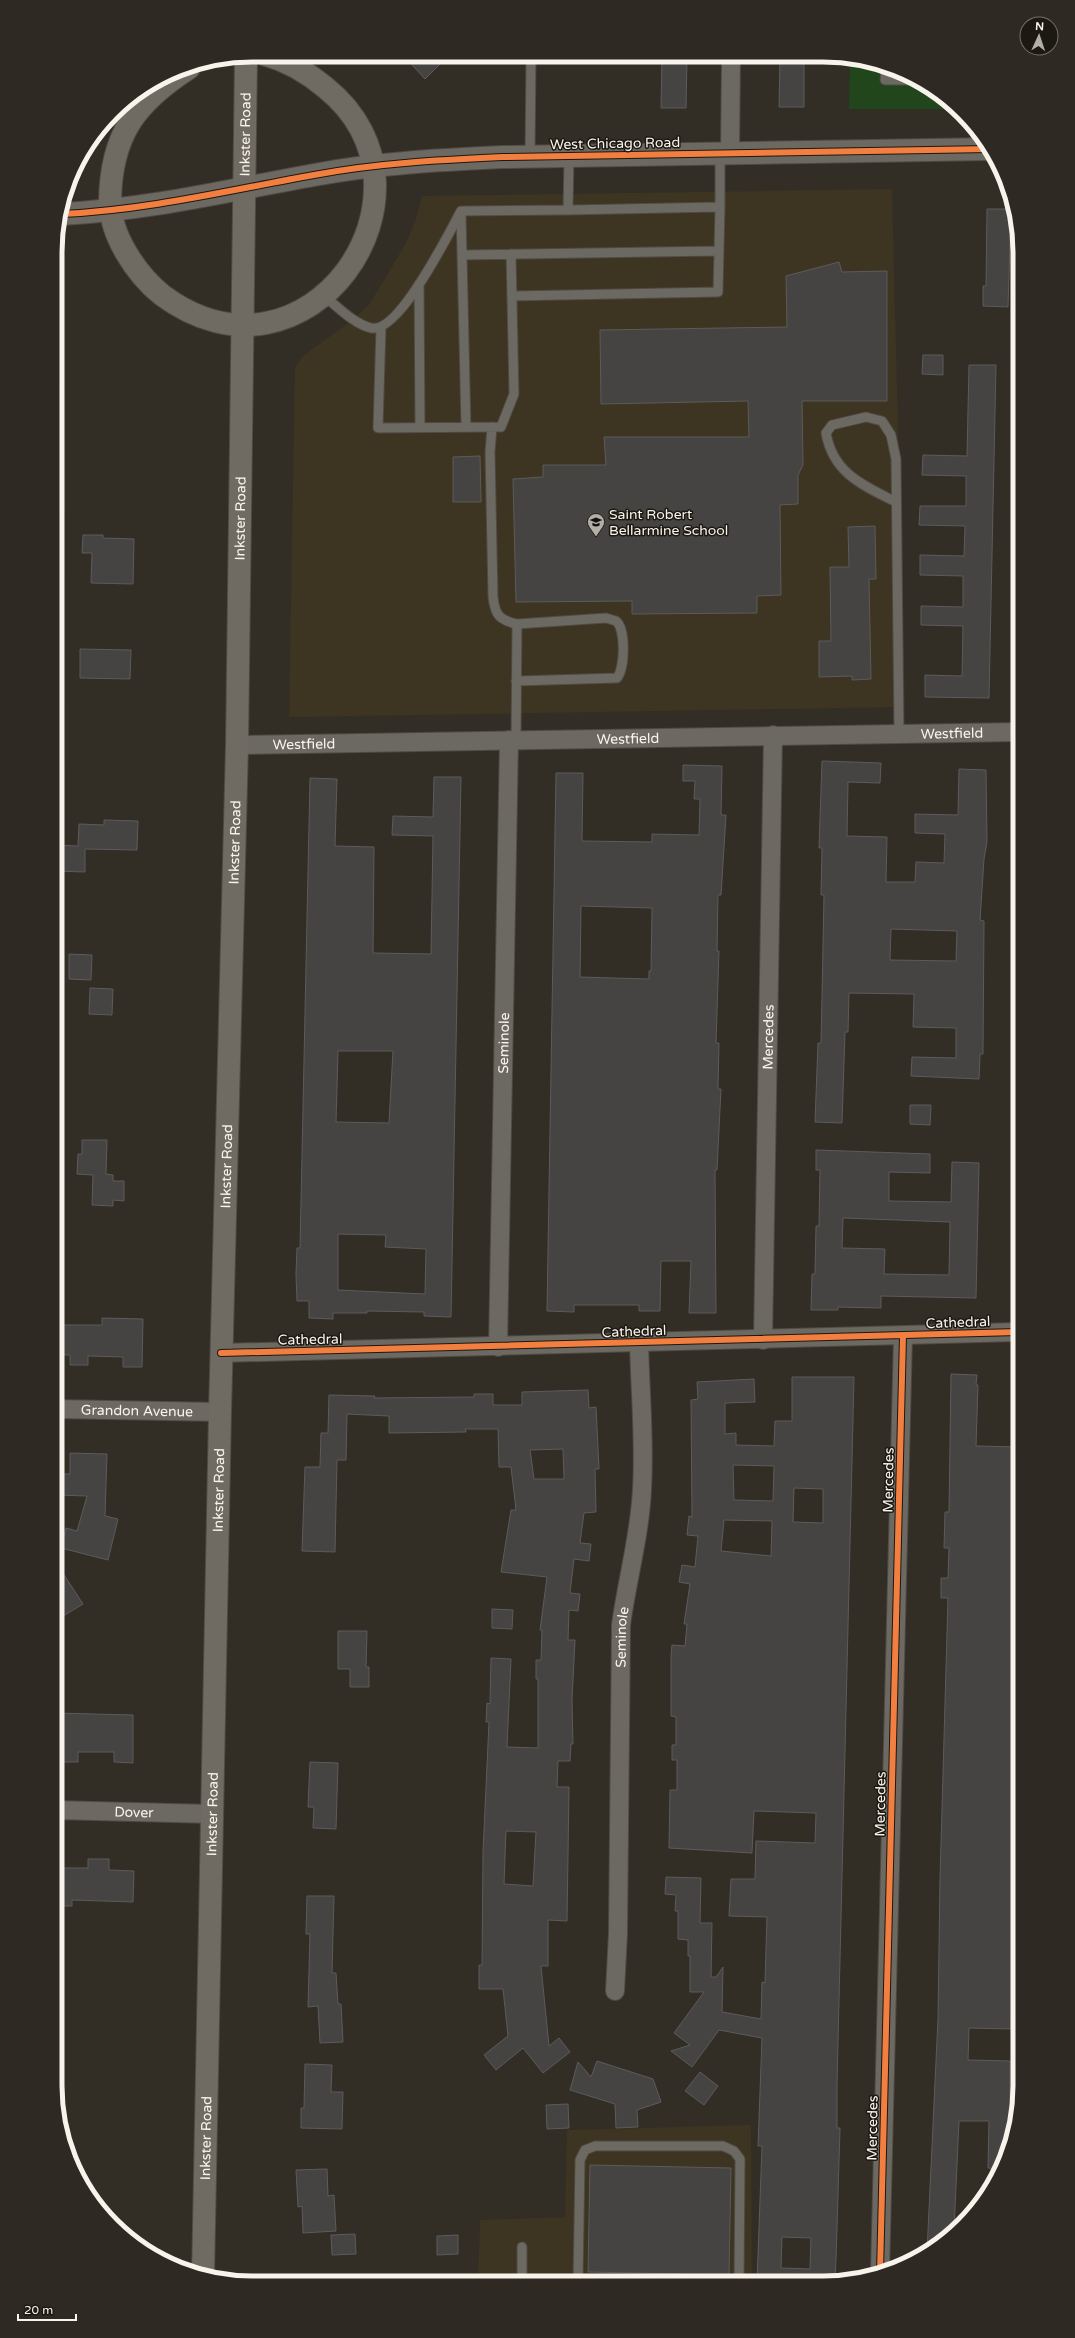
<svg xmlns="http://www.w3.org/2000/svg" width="1075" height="2338" font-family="'Varela Round',sans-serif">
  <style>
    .built { fill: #3d3421 }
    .green { fill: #21461c }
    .building { fill: #454443; stroke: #5d5b5b; fill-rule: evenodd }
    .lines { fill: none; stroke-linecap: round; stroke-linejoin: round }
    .service-casing { stroke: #4f4a44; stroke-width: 11 }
    .minor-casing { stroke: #4f4a44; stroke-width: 20 }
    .tertiary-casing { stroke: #4f4a44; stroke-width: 24 }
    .secondary-casing { stroke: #4f4a44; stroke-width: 24 }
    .service { stroke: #6c6962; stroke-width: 9 }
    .minor { stroke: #6c6962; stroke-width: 18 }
    .tertiary { stroke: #6c6962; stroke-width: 22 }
    .secondary { stroke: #6f6a62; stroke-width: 22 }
    .cycleway-casing { stroke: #1c1812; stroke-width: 8 }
    .cycleway { stroke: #f27e40; stroke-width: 6 }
    .labels { text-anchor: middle; stroke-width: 3; stroke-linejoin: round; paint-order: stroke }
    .street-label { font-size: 14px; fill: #f9f4eb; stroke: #1c1812 }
    .poi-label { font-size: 14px; fill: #f9f4eb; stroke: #1c1812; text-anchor: start }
    .rim { fill: none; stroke: #f9f4eb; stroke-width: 5 }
  </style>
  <rect width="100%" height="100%" fill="#322e26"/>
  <path class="built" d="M892 189 905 707 289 717 295 367 304 355 347 324 369 305 406 243 416 219 422 196Z
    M751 2125 752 2283 478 2281 480 2220 565 2217 567 2130Z"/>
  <path class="green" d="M850 59C881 59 937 86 958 109H849Z"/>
  <path class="building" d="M404 56H448L425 79Z
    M662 58H687L686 108H661Z
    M780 58H804V107H779Z
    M987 209H1011L1008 307 983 306V286H986Z
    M839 262 842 272 887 271V401H802L803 465 798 475V504L780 505 781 595 757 596V613L632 614V601L516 602 513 479 543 477V465H606L604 437H749L748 401 601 404 600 330 787 327 786 276Z
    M923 355H943V375L922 374Z
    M969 365H996L989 698 925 697V675L962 676 963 626 921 625V606L963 607V576L920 575V555L964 556 965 526 919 525 920 506H966V476L922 475 923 455 967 456Z
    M480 456 481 502H453V457Z
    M875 526 876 579H869L871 679 852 680V676L819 677V641H831L830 567H849L848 527Z
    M83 535H103V538L134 539 133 584 91 583 92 553H82Z
    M80 649 131 650 130 679 80 678Z
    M822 761 881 763 880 783 848 782 847 836 887 837 886 882H915L916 862 944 863 945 834 915 833V814L958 815 959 769 986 770 987 842 984 859 980 920 984 921 983 1054H980L979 1079 911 1076 912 1057 956 1058V1028L913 1027 914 994 849 993 848 1032H845L842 1123 815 1122 818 1043H821L822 996 824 895H821L822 848H819ZM891 929 957 931 956 961 890 960Z
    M683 765 722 766 721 815H726L721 895H718L717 951H719L716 1043H719L718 1089H721L717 1170H715L716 1313H689L691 1261H661L660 1311H639V1305H574V1312L547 1311 556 773H583L582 841 652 842V834L699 835 700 799H694L695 781H683ZM581 906 652 908 651 971H649V979L580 977Z
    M434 777H461L451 1317 424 1316V1312L367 1311V1313H333V1319L309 1318V1301H297L296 1274 297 1248H300L310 778 337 779 335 846 374 847 373 953 431 954 433 836 392 835 393 816 433 817ZM338 1051H393L389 1123 336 1122ZM338 1234 386 1235 385 1247 426 1249 425 1294 338 1290Z
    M104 820 138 821 137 850 85 849V872L55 871V845L78 846 79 824 104 825Z
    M69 954 92 955 91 980 69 979Z
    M90 988 113 989 112 1015 89 1014Z
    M910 1105H931L930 1125 910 1124Z
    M82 1140H107L106 1174 113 1175V1181H124V1201L113 1200V1206L92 1205 93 1175 77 1174 78 1154H82Z
    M816 1150 930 1154V1173L889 1172V1201L951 1202 952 1162 979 1163 976 1298 881 1296V1308L838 1307V1310H811L812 1274H815L816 1226H819L820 1170H816ZM843 1218 950 1222 949 1275 884 1274 885 1249 842 1248Z
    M102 1318 143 1319 142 1367H123V1357L88 1356V1365H70V1355H55V1325H102Z
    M951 1374 977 1375 976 1385H978L976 1446 1020 1447 1019 1772 1011 2029 969 2028 968 2060 1010 2061V2142L1005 2161 1001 2169 988 2168 989 2121H959L954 2230 927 2252 938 2019 940 1879 948 1598H941V1578H948L949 1548H944L945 1512H949Z
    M792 1377H854L837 2084V2128H840L836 2259 835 2281 823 2283H757L762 2146H758L762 2038 719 2030 692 2067 671 2051 690 2045 674 2033 704 1992H690V1956H688V1940L678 1939V1911H675L676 1895 665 1894 666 1877 701 1878 700 1923H712L711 1977H716L723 1967 722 2012 761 2019 762 1982 765 1983 767 1917 729 1916 731 1879H755L756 1841 815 1843 816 1813 754 1811 752 1853 669 1848 670 1790H677V1760H672V1745H676V1717L671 1716V1656L672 1645 685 1646 687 1624H684L690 1584 679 1582 682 1565 695 1567 698 1536 687 1535 689 1516 692 1517 691 1400 698 1399 697 1382 754 1379 755 1402 725 1403V1434L736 1433V1445L774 1446 775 1421H792ZM733 1465 774 1466 773 1501 734 1500ZM794 1488 823 1489V1523L793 1522ZM724 1520 772 1521 771 1556 721 1551ZM782 2237 811 2238 810 2269 781 2268Z
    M588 1390 589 1408 596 1407 599 1469H595L596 1512 584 1513 580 1543 591 1544 589 1561 574 1559 570 1593 580 1594 578 1611 569 1610 568 1640H575L572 1700 573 1744H571L570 1761H558L557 1787H569L567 1921 548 1920V1966H541L549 2046 559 2038 570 2052 543 2073 523 2048 496 2070 484 2055 508 2036 503 1989H479V1965H482L483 1853 489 1722H486L487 1703 490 1704 491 1658 511 1659 507 1747 538 1748V1679H536V1660H541L542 1630H540L547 1577 501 1572 511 1510H516L511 1467H499L498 1429H465L466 1432 389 1433V1416L347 1414 346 1460H337L335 1552 302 1551 305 1467H320L321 1433H328L329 1395 375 1396 374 1398 474 1397V1394H493V1405H522V1392ZM563 1449 564 1479H534L530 1450ZM506 1831 536 1832 533 1886 504 1884Z
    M70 1453 107 1454 105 1516 118 1519 108 1560 61 1548 66 1528 77 1531 87 1496 57 1495 58 1474H70Z
    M55 1561 83 1604 55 1621Z
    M492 1609 513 1610 512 1629 492 1628Z
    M338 1631H367L366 1667H369V1687H350V1669H338Z
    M55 1713 133 1715V1763L114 1762V1752H78V1762H60V1752H55Z
    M310 1762 338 1763 336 1829 313 1828 314 1807H308Z
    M88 1859H109V1870L134 1871 133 1902 72 1900V1906H55V1868H88Z
    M307 1896H334L332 1973H336L338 2004H341L343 2042 320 2043 318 2006 308 2007 310 1934H306Z
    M597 2061 653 2079 661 2102 637 2110 638 2127 616 2128 615 2104 570 2090 578 2062 591 2077Z
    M305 2064 332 2065 331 2092H343L342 2129 301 2128V2108H304Z
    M700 2072 718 2086 704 2105 685 2091Z
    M568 2104 569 2128 547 2129 546 2105Z
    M590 2165 731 2168 729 2275 588 2272Z
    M327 2169 328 2196 334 2195 336 2231 303 2233 302 2206 298 2207 296 2170Z
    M355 2234 356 2254 332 2255 331 2235Z
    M458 2235V2254L437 2255V2236Z"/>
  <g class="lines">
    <defs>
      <path id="service" d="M886 67 885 80H918
        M530 156 531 57
        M568 210 720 207V154
        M461 212 466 427
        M462 255 719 251
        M419 284 420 427
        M324 296C338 307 354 324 371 328 399 334 449 233 461 211L568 210 569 156
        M512 296 718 292 720 207
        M381 327 378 428 501 427 514 394 511 254
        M492 427 490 452 493 597C495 615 499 620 517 624L516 739
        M896 502C862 485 833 473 826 433L832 425 866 417 882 421 891 435 896 459 899 734
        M516 681 617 678C625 668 626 629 616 621L606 618 517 624
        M522 2281V2247
        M578 2281 580 2160 585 2150 595 2146H723L734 2151 740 2159 739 2282"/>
      <g id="minor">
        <path d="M730 153 731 58"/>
        <path id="s1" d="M237 745 1020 732"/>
        <path id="s2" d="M763 1340 773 735"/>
        <path id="s3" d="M498 1347 509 740"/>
        <path d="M221 1353 1020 1332"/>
        <path id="s4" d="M55 1409 220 1412"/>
        <path id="s5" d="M55 1810 212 1814"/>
        <path id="s6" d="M615 1991 618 1933 621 1625C627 1580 640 1535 642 1489 645 1441 640 1391 639 1342"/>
        <path d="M880 2273 903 1336"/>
      </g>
      <path id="tertiary" d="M62 214C148 210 230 190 314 175 376 163 441 160 504 157L990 149"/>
      <g id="secondary">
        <path d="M189 68C135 103 111 135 110 201 110 235 136 274 162 295 307 403 454 192 326 88 308 73 288 61 266 55"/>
        <path id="s7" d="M203 2276 220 1412 237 745 246 56"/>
      </g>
    </defs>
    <use href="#service" class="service-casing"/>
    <use href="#minor" class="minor-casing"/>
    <use href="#tertiary" class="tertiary-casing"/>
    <use href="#secondary" class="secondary-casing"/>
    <use href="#service" class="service"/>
    <use href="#minor" class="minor"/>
    <use href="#tertiary" class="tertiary"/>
    <use href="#secondary" class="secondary"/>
    <defs>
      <path id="cycleway" d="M62 214C148 210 230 190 314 175 376 163 441 160 504 157L990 149
        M221 1353 1020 1332
        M880 2273 903 1336"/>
    </defs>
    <use href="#cycleway" class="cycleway-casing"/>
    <use href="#cycleway" class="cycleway"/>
  </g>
  <defs>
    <symbol id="school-pin" viewBox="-11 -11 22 30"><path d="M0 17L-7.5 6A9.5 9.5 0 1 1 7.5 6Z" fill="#b3afa6" stroke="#1c1812"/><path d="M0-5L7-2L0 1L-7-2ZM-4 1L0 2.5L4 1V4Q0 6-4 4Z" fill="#111"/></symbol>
  </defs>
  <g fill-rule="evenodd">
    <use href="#school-pin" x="586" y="512" width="20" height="27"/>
  </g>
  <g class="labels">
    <g class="street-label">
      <text dy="5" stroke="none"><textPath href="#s7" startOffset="2142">Inkster Road</textPath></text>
      <text transform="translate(615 143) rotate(-1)" y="5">West Chicago Road</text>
      <text dy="5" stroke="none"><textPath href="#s7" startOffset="1758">Inkster Road</textPath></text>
      <text dy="5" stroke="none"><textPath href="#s1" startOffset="715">Westfield</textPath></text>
      <text dy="5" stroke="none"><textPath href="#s1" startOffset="391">Westfield</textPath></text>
      <text dy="5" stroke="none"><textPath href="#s1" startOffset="67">Westfield</textPath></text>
      <text dy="5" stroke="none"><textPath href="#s7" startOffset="1434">Inkster Road</textPath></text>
      <text dy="5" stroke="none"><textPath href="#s2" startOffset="303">Mercedes</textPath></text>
      <text dy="5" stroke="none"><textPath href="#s3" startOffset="304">Seminole</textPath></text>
      <text dy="5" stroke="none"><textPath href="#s7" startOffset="1110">Inkster Road</textPath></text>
      <text transform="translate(958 1322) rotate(-2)" y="5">Cathedral</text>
      <text transform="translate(634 1331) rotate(-2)" y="5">Cathedral</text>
      <text transform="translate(310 1339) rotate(-1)" y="5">Cathedral</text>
      <text dy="5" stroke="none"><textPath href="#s4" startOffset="82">Grandon Avenue</textPath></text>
      <text transform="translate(888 1480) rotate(-89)" y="5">Mercedes</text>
      <text dy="5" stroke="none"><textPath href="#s7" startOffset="786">Inkster Road</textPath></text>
      <text dy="5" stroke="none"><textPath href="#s6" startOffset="354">Seminole</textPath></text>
      <text transform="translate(880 1804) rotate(-89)" y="5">Mercedes</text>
      <text dy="5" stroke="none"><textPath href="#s5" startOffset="79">Dover</textPath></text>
      <text dy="5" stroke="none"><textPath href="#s7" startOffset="462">Inkster Road</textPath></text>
      <text transform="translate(872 2128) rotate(-89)" y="5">Mercedes</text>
      <text dy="5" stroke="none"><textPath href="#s7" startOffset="138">Inkster Road</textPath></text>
    </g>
    <g class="poi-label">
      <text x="609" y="519">Saint Robert<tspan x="609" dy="16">Bellarmine School</tspan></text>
    </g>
  </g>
  <path d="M0 0H1075V2338H0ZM252 62H823A190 190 0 0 1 1013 252V2086A190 190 0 0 1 823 2276H252A190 190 0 0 1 62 2086V252A190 190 0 0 1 252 62Z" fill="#2e2a23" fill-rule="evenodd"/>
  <path class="rim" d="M252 62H823A190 190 0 0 1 1013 252V2086A190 190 0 0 1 823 2276H252A190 190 0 0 1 62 2086V252A190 190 0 0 1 252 62Z"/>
  <g transform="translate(1039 36) rotate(3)"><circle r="19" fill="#1c1812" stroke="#747069"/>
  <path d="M0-3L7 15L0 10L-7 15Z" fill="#b3afa6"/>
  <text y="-6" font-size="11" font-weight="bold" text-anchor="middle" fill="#f9f4eb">N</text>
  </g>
  <path d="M18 2314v6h58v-6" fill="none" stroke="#f9f4eb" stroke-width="2"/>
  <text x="24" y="2314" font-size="12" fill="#f9f4eb" stroke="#1c1812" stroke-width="3" paint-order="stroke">20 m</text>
</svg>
